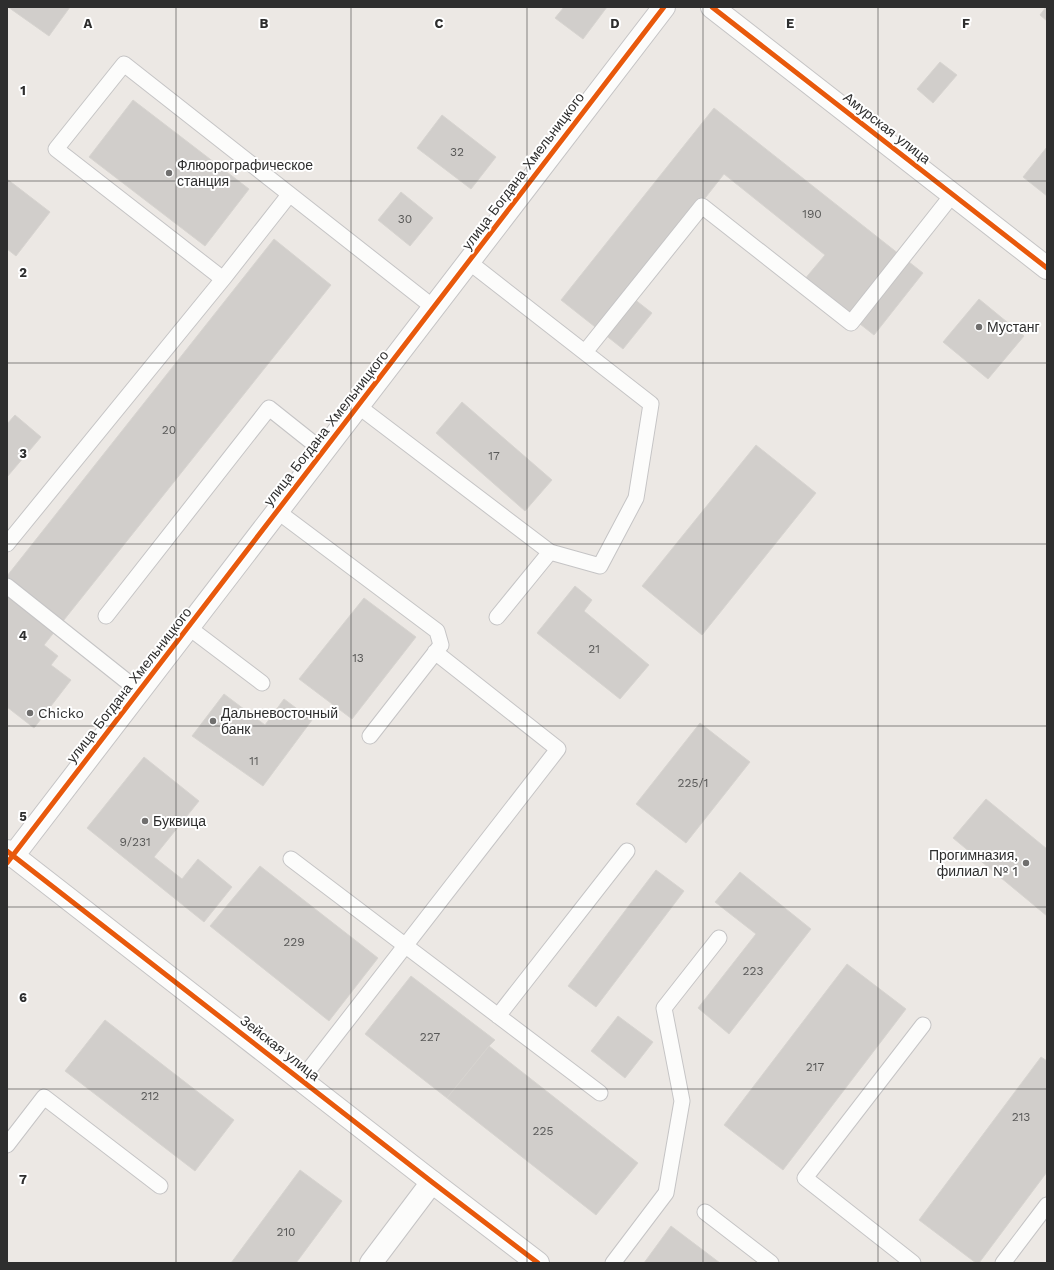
<svg xmlns="http://www.w3.org/2000/svg" width="1054" height="1270" font-family="'Work Sans',sans-serif">
  <style>
    .building { fill: #d1cecb; stroke: #d7d4d0 }
    .lines { fill: none; stroke-linecap: round; stroke-linejoin: round }
    .lane-casing { stroke: #c5c4c5; stroke-width: 17 }
    .street-casing { stroke: #c5c4c5; stroke-width: 24 }
    .secondary-casing { stroke: #c5c4c5; stroke-width: 24 }
    .lane { stroke: #fcfcfb; stroke-width: 15 }
    .street { stroke: #fcfcfb; stroke-width: 22 }
    .secondary { stroke: #fcfcfb; stroke-width: 22 }
    .cycleway-casing { stroke: #fff; stroke-width: 8 }
    .cycleway { stroke: #e8590c; stroke-width: 5 }
    .grid { fill: none; stroke: #2e2e2e; stroke-width: 1; stroke-opacity: 0.55 }
    .poi-dot { fill: #706f6e; stroke: #fff; stroke-width: 1.5 }
    .labels { text-anchor: middle; stroke-width: 4; stroke-linejoin: round; paint-order: stroke }
    .number-label { font-size: 12px; fill: #585857 }
    .street-label { font-size: 14px; fill: #2e2e2e; stroke: #fff }
    .poi-label { font-size: 14px; fill: #2e2e2e; stroke: #fff; text-anchor: start }
    .grid-label { font-size: 13px; text-anchor: middle; font-weight: bold; fill: #2e2e2e; stroke: #fff; stroke-width: 4; stroke-linejoin: round; paint-order: stroke }
  </style>
  <rect width="100%" height="100%" fill="#ece8e4"/>
  <path class="building" d="M8 7H70L49 36Z
    M564 7H607L583 39 555 18Z
    M1046 7H1047V21L1040 15Z
    M940 62 957 75 933 103 917 89Z
    M133 100 249 189 205 246 89 157Z
    M714 108 923 273 874 335 804 280 825 255 724 174 629 295 652 313 623 349 561 300Z
    M442 115 496 157 471 189 417 148Z
    M1047 147V196L1023 177Z
    M7 179 50 212 16 256 7 249Z
    M401 192 433 218 410 246 378 220Z
    M274 239 331 285 44 645 58 656 51 665 71 680 34 728 7 707V576Z
    M979 299 1024 336 988 379 943 342Z
    M462 402 552 480 525 511 436 433Z
    M15 415 41 437 7 477V424Z
    M756 445 816 493 702 635 642 586Z
    M575 586 592 600 584 611 649 665 620 699 537 633Z
    M364 598 416 637 352 719 299 679Z
    M224 694 265 725 284 699 312 720 263 786 192 736Z
    M700 723 750 762 686 843 636 804Z
    M144 757 199 801 154 857 182 879 198 859 232 887 204 922 87 828Z
    M986 799 1047 849V916L953 838Z
    M260 866 378 958 329 1021 210 926Z
    M656 870 684 891 596 1007 568 986Z
    M740 872 811 929 729 1034 698 1008 756 934 715 902Z
    M847 964 906 1009 783 1170 724 1125Z
    M411 976 495 1040 489 1046 447 1098 365 1034Z
    M618 1016 653 1042 625 1078 591 1051Z
    M105 1020 234 1120 195 1171 65 1071Z
    M489 1046 638 1163 596 1215 447 1098Z
    M1041 1057 1047 1061V1172L979 1263H976L919 1220Z
    M300 1170 342 1201 296 1263H231Z
    M671 1226 720 1263H644Z"/>
  <g class="lines">
    <defs>
      <path id="lane" d="M289 195 223 279 56 149 124 64 433 307
        M469 262 651 404 636 498 600 566 550 552 497 617
        M585 352 702 206 851 323 953 194
        M358 406 550 552
        M277 511 437 631 441 645 370 736
        M7 544 223 279
        M7 586 139 691
        M106 616 269 408 323 451
        M188 627 262 683
        M291 859 600 1093
        M498 1016 627 851
        M301 1080 558 749 435 652
        M7 1145 44 1097 160 1186
        M705 1212 771 1263
        M613 1263 666 1193 682 1101 664 1008 719 938
        M913 1263 805 1178 923 1025
        M1003 1263 1047 1205"/>
      <path id="street" d="M371 1263 432 1182"/>
      <path id="secondary" d="M712 7 1047 268
        M7 851 432 1182 538 1263
        M13 856 664 7"/>
    </defs>
    <use href="#lane" class="lane-casing"/>
    <use href="#street" class="street-casing"/>
    <use href="#secondary" class="secondary-casing"/>
    <use href="#lane" class="lane"/>
    <use href="#street" class="street"/>
    <use href="#secondary" class="secondary"/>
    <defs>
      <path id="cycleway" d="M712 7 1047 268
        M7 851 432 1182 538 1263
        M7 863 664 7"/>
    </defs>
    <use href="#cycleway" class="cycleway-casing"/>
    <use href="#cycleway" class="cycleway"/>
  </g>
  <path class="grid" d="M176 7V1263M351 7V1263M527 7V1263M703 7V1263M878 7V1263M7 181H1047M7 363H1047M7 544H1047M7 726H1047M7 907H1047M7 1089H1047"/>
  <g class="poi-dot">
    <circle cx="169" cy="173" r="4"/>
    <circle cx="979" cy="327" r="4"/>
    <circle cx="30" cy="713" r="4"/>
    <circle cx="213" cy="721" r="4"/>
    <circle cx="145" cy="821" r="4"/>
    <circle cx="1026" cy="863" r="4"/>
  </g>
  <g class="labels">
    <g class="number-label">
      <text x="457" y="156">32</text>
      <text x="812" y="218">190</text>
      <text x="405" y="223">30</text>
      <text x="169" y="434">20</text>
      <text x="494" y="460">17</text>
      <text x="594" y="653">21</text>
      <text x="358" y="662">13</text>
      <text x="254" y="765">11</text>
      <text x="693" y="787">225/1</text>
      <text x="135" y="846">9/231</text>
      <text x="294" y="946">229</text>
      <text x="753" y="975">223</text>
      <text x="430" y="1041">227</text>
      <text x="815" y="1071">217</text>
      <text x="150" y="1100">212</text>
      <text x="1021" y="1121">213</text>
      <text x="543" y="1135">225</text>
      <text x="286" y="1236">210</text>
    </g>
    <g class="street-label">
      <text transform="translate(887 128) rotate(38)" y="5">Амурская улица</text>
      <text transform="translate(523 171) rotate(-53)" y="5">улица Богдана Хмельницкого</text>
      <text transform="translate(326 428) rotate(-52)" y="5">улица Богдана Хмельницкого</text>
      <text transform="translate(129 685) rotate(-52)" y="5">улица Богдана Хмельницкого</text>
      <text transform="translate(280 1048) rotate(38)" y="5">Зейская улица</text>
    </g>
    <g class="poi-label">
      <text x="177" y="170">Флюорографическое<tspan x="177" dy="16">станция</tspan></text>
      <text x="987" y="332">Мустанг</text>
      <text x="38" y="718">Chicko</text>
      <text x="221" y="718">Дальневосточный<tspan x="221" dy="16">банк</tspan></text>
      <text x="153" y="826">Буквица</text>
      <text x="1018" y="860" text-anchor="end">Прогимназия,<tspan x="1018" dy="16">филиал № 1</tspan></text>
    </g>
  </g>
  <g class="grid-label">
    <text x="88" y="28">A</text>
    <text x="264" y="28">B</text>
    <text x="439" y="28">C</text>
    <text x="615" y="28">D</text>
    <text x="790" y="28">E</text>
    <text x="966" y="28">F</text>
    <text x="23" y="95">1</text>
    <text x="23" y="277">2</text>
    <text x="23" y="458">3</text>
    <text x="23" y="640">4</text>
    <text x="23" y="821">5</text>
    <text x="23" y="1002">6</text>
    <text x="23" y="1184">7</text>
  </g>
  <rect width="1054" height="1270" fill="none" stroke="#2e2e2e" stroke-width="16"/>
</svg>
